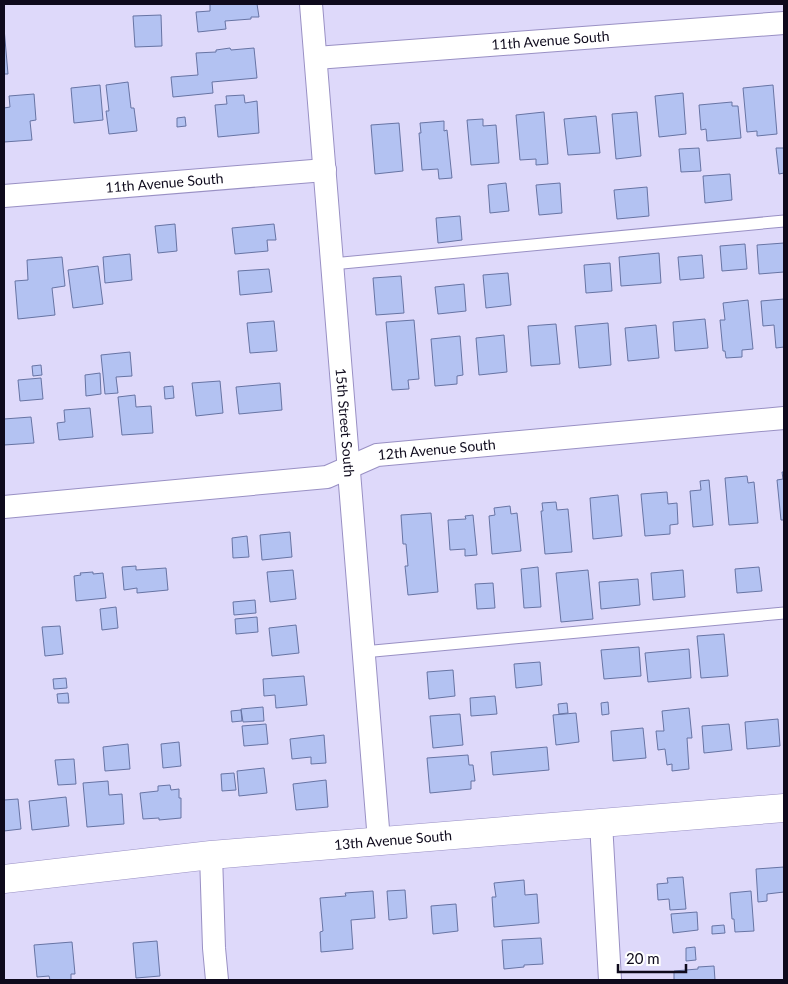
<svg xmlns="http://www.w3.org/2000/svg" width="788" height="984" font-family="Lato,sans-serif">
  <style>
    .building { fill: #b3c2f2; stroke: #6774a4 }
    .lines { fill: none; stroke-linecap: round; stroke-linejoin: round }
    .lane-casing { stroke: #9990c4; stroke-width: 13 }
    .street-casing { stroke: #9990c4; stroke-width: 24 }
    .secondary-casing { stroke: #9990c4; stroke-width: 29 }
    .lane { stroke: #fff; stroke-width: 11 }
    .street { stroke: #fff; stroke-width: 22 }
    .secondary { stroke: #fff; stroke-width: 28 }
    .labels { text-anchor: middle; stroke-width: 4; stroke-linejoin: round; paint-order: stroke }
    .street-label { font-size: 14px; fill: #0e0a1c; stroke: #fff }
  </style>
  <rect width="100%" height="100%" fill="#ded9fa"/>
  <path class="building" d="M210 4H257L259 17H251V19L225 21 226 29 198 32 196 12 210 11Z
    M161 15 162 46 135 47 133 16Z
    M4 28 8 74H4Z
    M230 48 231 50 254 48 257 78 212 82 213 93 173 97 171 77 198 75 196 53 216 52V50Z
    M128 82 131 108H134L137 131 109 134 106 111H109L106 85Z
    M100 85 103 120 74 123 71 88Z
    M773 85 777 134 757 136V131L747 132 743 88Z
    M683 93 686 134 659 137 655 96Z
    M34 94 36 120 30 121 32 140 4 142V108L10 107 9 96Z
    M244 95 245 103 257 101 259 133 218 137 215 105 227 104 226 96Z
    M732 102V106H738L741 138 707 141 706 129 701 130 699 105Z
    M544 112 548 164 536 165V159L520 160 516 115Z
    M637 112 641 156 616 159 612 114Z
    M596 116 600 153 568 155 564 119Z
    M185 117 186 126 177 127V118Z
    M483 119V126L496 125 499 163 471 165 467 120Z
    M444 121V131L447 130 452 178 439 179 438 169 422 170 419 133H421L420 123Z
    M399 123 403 171 375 174 371 125Z
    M699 148 701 171 681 172 679 149Z
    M776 148H784V173L779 174Z
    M730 174 732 200 705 203 703 176Z
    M506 183 509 211 490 213 488 185Z
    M560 183 562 213 539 215 536 185Z
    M647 187 649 216 617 219 614 190Z
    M460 216 462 240 438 243 436 218Z
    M175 224 177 251 158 253 155 226Z
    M274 224 276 240H267L268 251 235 254 232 228Z
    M784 243V272L759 274 757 245Z
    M745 244 747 269 722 271 720 246Z
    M659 253 661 283 621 286 619 257Z
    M130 254 132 280 105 283 103 257Z
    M702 255 704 278 680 280 678 257Z
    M62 257 65 286 52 288 55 315 18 319 15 281 28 280 27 260Z
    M610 263 612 291 586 293 584 265Z
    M98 266 103 304 73 308 68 270Z
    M269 269 272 292 240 295 238 271Z
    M508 273 511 305 486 308 483 275Z
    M401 276 404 313 376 315 373 278Z
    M464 284 466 311 438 314 435 287Z
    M784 299V347L776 348 774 325 763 326 761 301Z
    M748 300 753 349 742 350V357L726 358 725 351H723L720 320H725L723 303Z
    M705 319 708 348 675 351 673 322Z
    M414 320 419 379 408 380 409 389 392 390 386 322Z
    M274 321 277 351 250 353 247 323Z
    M608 323 611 365 579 368 575 326Z
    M556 324 560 364 531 366 528 326Z
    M656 325 659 358 628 361 625 328Z
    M504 335 507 372 479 375 476 338Z
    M460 336 463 375 457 376V384L435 386 431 339Z
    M130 352 132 376 116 377 118 393 105 394 101 355Z
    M41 365 42 375 33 376 32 366Z
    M100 373 101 394 86 396 85 375Z
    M41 378 43 399 20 401 18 380Z
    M220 381 223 413 196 416 192 383Z
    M280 383 282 410 239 414 236 387Z
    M173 386 174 398 165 399 164 387Z
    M135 395 136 407 151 406 153 433 122 435 118 397Z
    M90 408 93 437 59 440 57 423 65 422 64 410Z
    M31 417 34 443 4 445V419Z
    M782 472H784V520H781L777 480 783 479Z
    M747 476 748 483 754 482 758 523 729 525 725 478Z
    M709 480 713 525 693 527 690 491 701 490 700 481Z
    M667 492 668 504 677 503 678 524 670 525V534L645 536 641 494Z
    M618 495 622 536 593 539 590 498Z
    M556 502 557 510 568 509 572 552 545 554 541 511H543L542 503Z
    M510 506 511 514 517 513 521 551 492 554 489 516 495 515 494 508Z
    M431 513 438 592 408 595 405 566H408L406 544H403L401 515Z
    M473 515 477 555 465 556V549L450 550 448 520 466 519 465 516Z
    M290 532 292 557 262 560 260 535Z
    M247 536 249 557 233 558 232 538Z
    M136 566V570L166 568 168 590 137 593V588L124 590 122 567Z
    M538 567 541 607 524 608 521 569Z
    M759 567 762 591 737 593 735 569Z
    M293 570 296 599 270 602 267 572Z
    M588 570 593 619 561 622 556 573Z
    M683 570 685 597 653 600 651 573Z
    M93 572V574L103 573 106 598 76 601 74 576 81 575 80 573Z
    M638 579 640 605 601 609 599 582Z
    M493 583 495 608 477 609 475 584Z
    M255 600 256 613 234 615 233 602Z
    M116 607 118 628 102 630 100 609Z
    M257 617 258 632 236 634 235 619Z
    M296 625 299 653 272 656 269 628Z
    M60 626 63 654 45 656 42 627Z
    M724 634 728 676 701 678 697 636Z
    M639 647 641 676 604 679 601 650Z
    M689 649 691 678 648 682 645 653Z
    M540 662 542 685 516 688 514 664Z
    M453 670 455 696 429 699 427 672Z
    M304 676 307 705 276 708 275 695 264 696 263 679Z
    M66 678 67 688 54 689 53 679Z
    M68 693 69 703H58L57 694Z
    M495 696 497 714 471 716 470 698Z
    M608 702 609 714 602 715 601 703Z
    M567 703 568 713 559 714 558 704Z
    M263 707 264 721 243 722 241 709Z
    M689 708 692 738H687L689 769 672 771V764L667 765 665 749 658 750 656 731H664L662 711Z
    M241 710 242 721 232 722 231 711Z
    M576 713 579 742 556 745 553 715Z
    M460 714 463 745 433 748 430 716Z
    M778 719 780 746 747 749 745 722Z
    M266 724 268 744 244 746 242 726Z
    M729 724 732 750 704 753 702 726Z
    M643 728 646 758 613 761 611 731Z
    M324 735 326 763 311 764V757L292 759 290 739Z
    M179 742 181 766 163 768 161 744Z
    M128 744 130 769 105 771 103 747Z
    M547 747 549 770 493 775 491 752Z
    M468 755 469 765H473L475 781H471V789L430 793 427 758Z
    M74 759 76 784 58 785 55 760Z
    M264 768 267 793 239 796 237 771Z
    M234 773 236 790 222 791 221 774Z
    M326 780 328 807 296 810 293 784Z
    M108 781 109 795 122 794 124 824 87 827 83 783Z
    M170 785 171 790 179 789V798H181V818L159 820V818L143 819 140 793 158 791V786Z
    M66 797 69 826 32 830 29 801Z
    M18 799 21 829 4 831V800Z
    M784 867V892L767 894V901L758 902 756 869Z
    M683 877 686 909 670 910 669 899 658 900 657 884 668 883 667 878Z
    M524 880 525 895 537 894 539 923 494 927 492 897H496L494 883Z
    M405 890 407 918 389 920 387 891Z
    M373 891 375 918 351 920 353 949 321 952 320 932 323 931 320 898 346 896 345 893Z
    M751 891 754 931 735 932 734 919H732L730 893Z
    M456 904 458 931 433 934 431 906Z
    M697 912 698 930 673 933 671 914Z
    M724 925 725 933 712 934V926Z
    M541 938 543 964 524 965V967L504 969 502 940Z
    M157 941 160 976 136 978 133 943Z
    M72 942 75 974H71V980H50L49 976 37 977 34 945Z
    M695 947 696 960 686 961V948Z
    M714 966 715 980H674V971L698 969V967Z"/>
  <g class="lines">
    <defs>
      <path id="lane" d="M332 264 784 221
        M363 652 784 613"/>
      <g id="street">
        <path id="s1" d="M311 4 379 841"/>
        <path id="s2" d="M316 58 784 23"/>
        <path id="s3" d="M4 196 325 170"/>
        <path id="s4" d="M4 507 327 477 377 455 784 418"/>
        <path d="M601 823 610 980"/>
        <path d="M211 855 214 948 217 980"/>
      </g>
      <g id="secondary">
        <path id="s5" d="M4 879 211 855 784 808"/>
      </g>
    </defs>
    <use href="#lane" class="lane-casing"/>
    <use href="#street" class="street-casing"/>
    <use href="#secondary" class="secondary-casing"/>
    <use href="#lane" class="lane"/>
    <use href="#street" class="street"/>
    <use href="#secondary" class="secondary"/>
  </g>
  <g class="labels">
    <g class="street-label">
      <text dy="5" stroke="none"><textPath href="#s2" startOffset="235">11th Avenue South</textPath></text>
      <text dy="5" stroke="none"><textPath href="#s3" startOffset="161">11th Avenue South</textPath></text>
      <text dy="5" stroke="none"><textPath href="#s1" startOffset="420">15th Street South</textPath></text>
      <text dy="5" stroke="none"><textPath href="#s4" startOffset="439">12th Avenue South</textPath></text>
      <text dy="5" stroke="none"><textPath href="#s5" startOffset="391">13th Avenue South</textPath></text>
    </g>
  </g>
  <rect width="788" height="984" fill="none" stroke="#0e0a1c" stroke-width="10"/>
  <path d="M618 964v8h68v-8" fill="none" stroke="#0e0a1c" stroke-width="2.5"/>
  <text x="626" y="964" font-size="15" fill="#0e0a1c" stroke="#ffffff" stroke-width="4" paint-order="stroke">20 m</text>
</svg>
